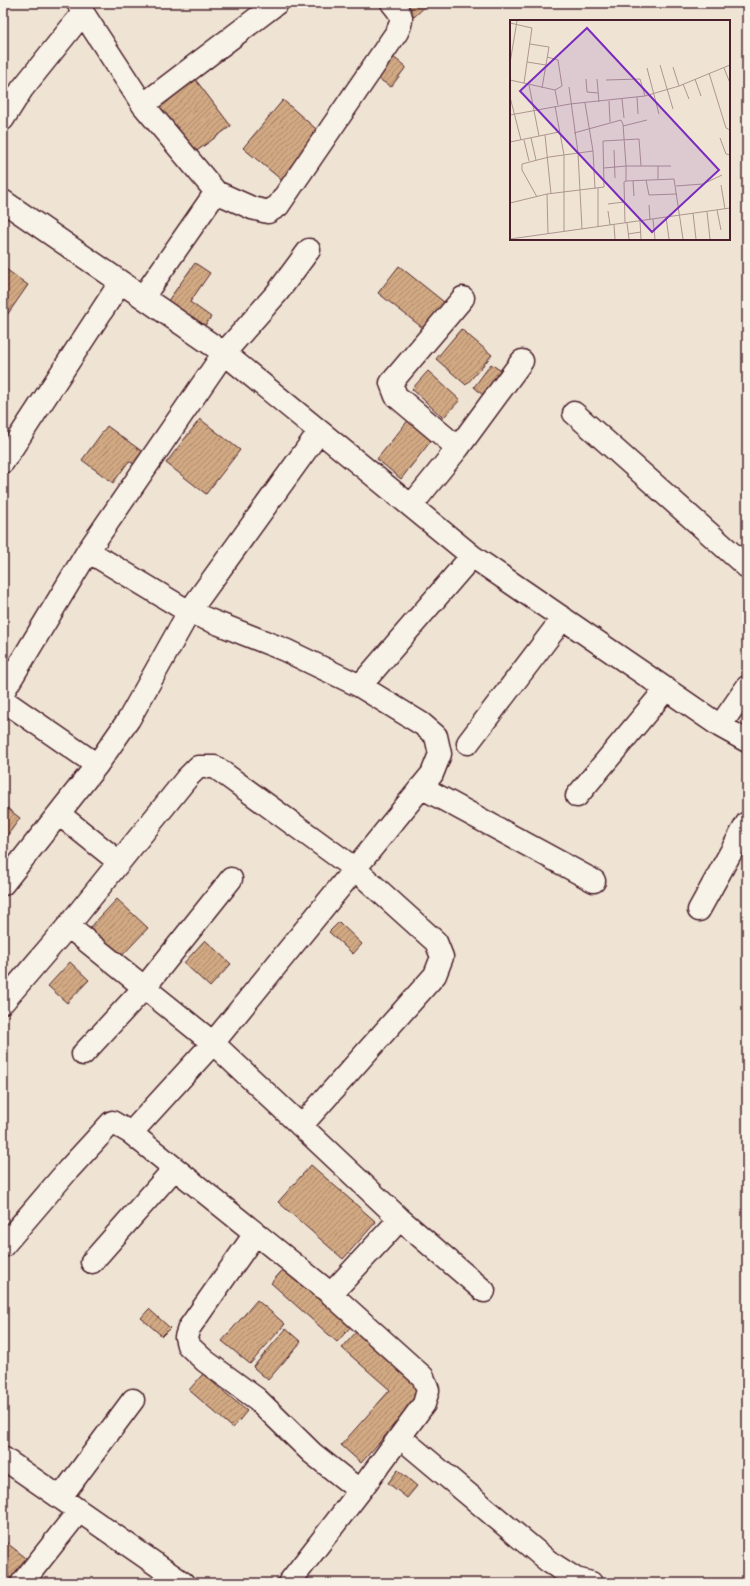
<svg xmlns="http://www.w3.org/2000/svg" width="750" height="1586" font-family="'Balsamiq Sans',sans-serif">
  <style>
    .building { fill: url(#building-hatch); stroke: #4a1f2b }
    .lines { fill: none; stroke-linecap: round; stroke-linejoin: round }
    .minor-casing { stroke: #4a1f2b; stroke-width: 25 }
    .minor { stroke: #f7f3e8; stroke-width: 22 }
    .inset-road { fill: none; stroke: #ad9590; stroke-width: 1 }
    .view { fill: #7b2cbf; fill-opacity: 0.15; stroke: #7b2cbf; stroke-width: 2 }
    .inset-edge { fill: none; stroke: #4a1f2b; stroke-width: 2 }
  </style>
  <defs>
    <pattern id="building-hatch" width="6" height="6" patternUnits="userSpaceOnUse"><rect width="6" height="6" fill="#d1a983"/><path d="M-1 1l2-2M0 6l6-6M5 7l2-2" fill="none" stroke="#ac896b"/></pattern>
  </defs>
  <rect width="100%" height="100%" fill="#efe4d4"/>
  <filter id="ink" filterUnits="userSpaceOnUse"><feTurbulence type="fractalNoise" baseFrequency=".025" numOctaves="2"/><feDisplacementMap in="SourceGraphic" scale="8" xChannelSelector="R" yChannelSelector="G"/><feConvolveMatrix kernelMatrix="1 2 1 2 8 2 1 2 1" color-interpolation-filters="sRGB"/></filter>
  <g filter="url(#ink)">
    <path class="building" d="M401 3H429L414 17Z
      M392 56 406 67 391 87 376 77Z
      M195 79 231 126 194 153 159 106Z
      M283 100 323 135 284 182 243 148Z
      M195 263 210 273 190 302 211 317 201 331 165 305Z
      M399 266 449 306 428 332 378 293Z
      M3 267 28 285 5 318 3 316Z
      M461 329 492 355 466 385 436 359Z
      M491 364 504 373 484 396 474 387Z
      M428 371 460 400 443 418 412 389Z
      M410 418 434 437 401 479 377 459Z
      M200 419 240 450 206 494 166 463Z
      M107 426 147 455 138 467 129 461 113 483 82 460Z
      M3 805 20 818 7 836 3 833Z
      M117 899 148 928 118 960 87 931Z
      M339 922 362 944 353 954 329 932Z
      M205 940 231 964 210 987 184 963Z
      M70 962 89 980 67 1003 48 986Z
      M311 1165 376 1222 343 1259 278 1202Z
      M287 1265 353 1324 337 1342 271 1283Z
      M257 1300 285 1324 250 1364 222 1341Z
      M149 1309 170 1328 162 1336 141 1318Z
      M286 1329 301 1342 268 1380 253 1367Z
      M357 1331 425 1391 361 1463 341 1445 390 1390 342 1348Z
      M203 1374 247 1411 233 1428 189 1390Z
      M398 1470 417 1486 407 1498 388 1483Z
      M3 1540 30 1561 14 1581 3 1572Z"/>
    <g class="lines">
      <defs>
        <path id="minor" d="M78 3 83 13 143 105 216 192 143 297
          M143 105 277 3
          M3 119 22 89 83 13
          M216 192 252 208 268 212 278 206 397 32C404 18 402 15 392 3
          M3 201 224 353 472 556 720 726 747 741
          M574 413 747 567
          M458 448 396 396 391 383 463 298
          M3 462 120 283
          M411 506 458 448 522 361
          M88 551 189 612 285 650 360 686 422 724 436 736 440 754 432 774 213 1043 400 1219 484 1291
          M360 686 472 556
          M3 692 88 551 224 353 277 293 309 250
          M3 700 97 765
          M720 726 747 687
          M468 743 563 618
          M421 787 594 881
          M577 796 666 689
          M59 814 119 862
          M3 884 97 765 129 719 189 612 319 432
          M699 910 747 823
          M3 1002 68 926 187 778 198 767H215L355 869 436 942 442 957 435 975 301 1126
          M83 1054 144 988 231 879
          M131 1133 331 1294 423 1377 428 1390 424 1404 360 1491 289 1583
          M255 1234 189 1328 186 1337 188 1345 205 1361 257 1399 312 1453 360 1491
          M3 1246 68 1170 112 1122 131 1133 213 1043 68 926
          M92 1262 174 1169
          M331 1294 400 1219
          M400 1437 548 1561 576 1579 591 1583
          M3 1458 183 1583
          M60 1498 133 1400
          M22 1583 79 1511"/>
      </defs>
      <use href="#minor" class="minor-casing"/>
      <use href="#minor" class="minor"/>
    </g>
  </g>
  <g transform="translate(510 20)">
    <rect width="220" height="220" fill="#efe4d4"/>
    <path class="inset-road" d="M0 3 22 8 14 63M20 24 39 27 32 68M37 37 48 40 52 66 45 70M17 42 36 45M0 43 7 1M150 45 163 89M163 47 169 66M137 48 149 94M214 48 220 63M199 53 216 108 220 110M76 59 77 72 88 73M87 59 89 82M185 59 191 76M0 60 45 70 48 85M96 60 130 59 135 76M173 64 179 79M19 65 29 116M59 67 68 133 72 209M0 77 11 120M127 77 128 94M112 79 114 98M99 81 100 102M75 83 83 131 85 169M45 86 54 135V212M0 95 60 84 135 76 169 66 220 45M113 106 137 100M64 113 111 100 113 104 116 146H161M35 115 41 174M21 118 26 140M210 118 216 134 220 135M14 120 19 141M0 122 49 112M104 130 105 158M148 146V159M94 148 116 146V161L114 162 115 203M136 160 139 175 167 174M116 161 164 159 173 219M123 161 124 176M211 165 215 189M166 166 193 164 212 155M88 168V207M27 177 12 150V144L39 137 83 131M0 183 37 174M98 184 114 182M139 185 140 200M207 190 211 210M98 191 100 205M197 192 200 219M183 193 186 219M156 197 159 219M143 199 145 219M130 201 131 219M117 203 119 219M104 205 105 219M38 214 37 174 94 167 93 121 129 119 131 146M118 214 131 212M0 219 220 188"/>
    <path class="view" d="M77 8 209 150 142 212 10 71Z"/>
    <rect width="220" height="220" class="inset-edge"/>
  </g>
  <rect width="750" height="1586" fill="none" stroke="#f7f3e8" stroke-width="16"/>
  <rect x="8" y="8" width="734" height="1570" fill="none" stroke="#4a1f2b" stroke-width="1.5" filter="url(#ink)"/>
</svg>
